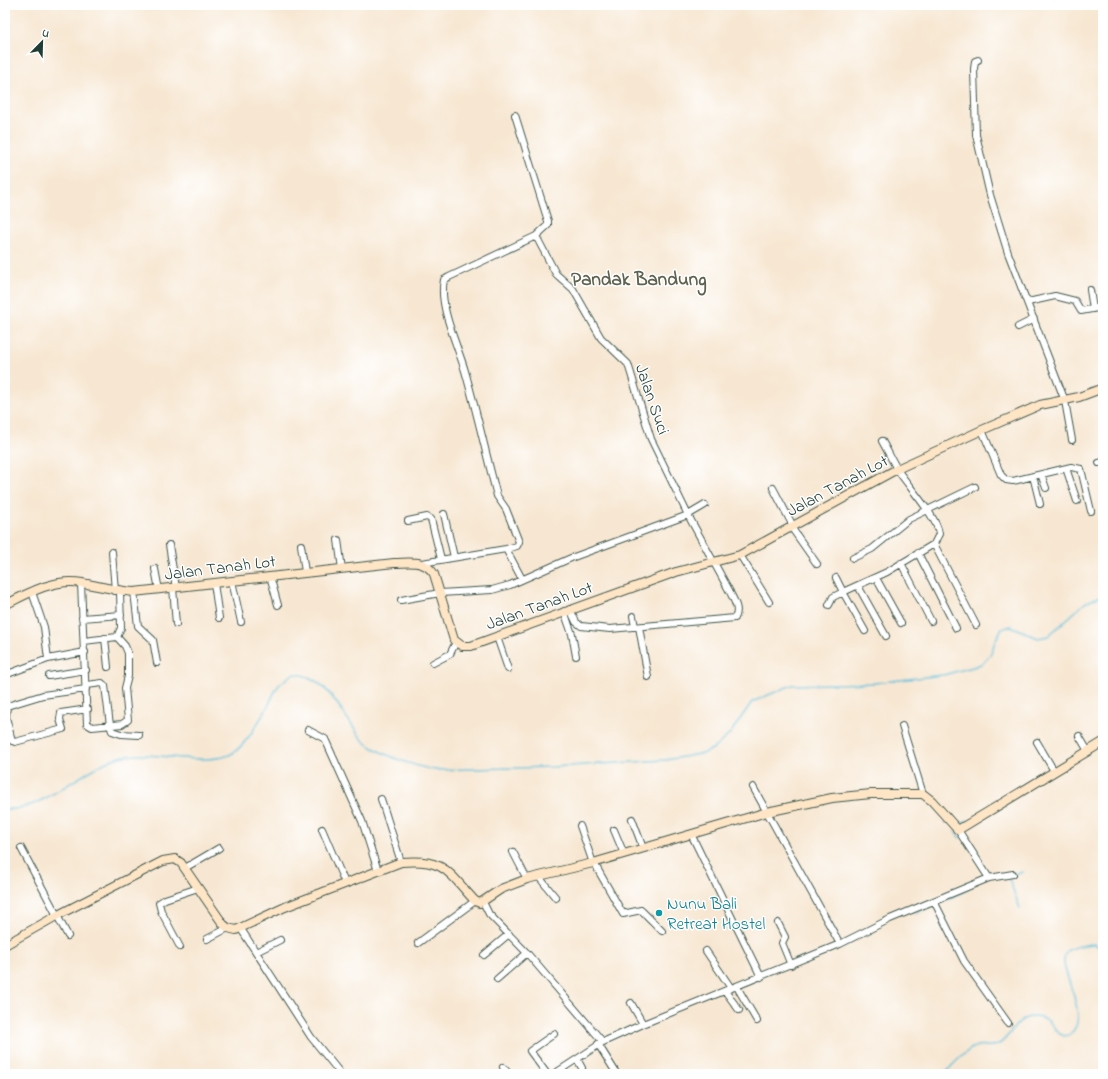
<svg xmlns="http://www.w3.org/2000/svg" width="1108" height="1079" font-family="'Indie Flower',sans-serif">
  <style>
    .lines { fill: none; stroke-linecap: round; stroke-linejoin: round }
    .stream { stroke: #5dbfdb; stroke-width: 1.5 }
    .street-casing { stroke: #3f564c; stroke-width: 8 }
    .secondary-casing { stroke: #3f564c; stroke-width: 10 }
    .street { stroke: #fff; stroke-width: 6 }
    .secondary { stroke: #fee5c5; stroke-width: 8 }
    .culture-dot { fill: #0f9aa8; stroke: #fff; stroke-width: 1.5 }
    .labels { text-anchor: middle; stroke-width: 3; stroke-linejoin: round; paint-order: stroke }
    .street-label { font-size: 17px; fill: #1f3d34; stroke: #fff }
    .culture-label { font-size: 17px; fill: #0d838f; stroke: #fff; text-anchor: start }
    .quarter-label { font-size: 19px; font-weight: bold; fill: #5f624e; stroke: #fff }
  </style>
  <rect width="100%" height="100%" fill="#fff"/>
  <filter id="ink" filterUnits="userSpaceOnUse"><feTurbulence type="fractalNoise" baseFrequency=".025" numOctaves="2"/><feDisplacementMap in="SourceGraphic" scale="8" xChannelSelector="R" yChannelSelector="G"/><feConvolveMatrix kernelMatrix="1 2 1 2 8 2 1 2 1" color-interpolation-filters="sRGB"/></filter>
  <filter id="wash" filterUnits="userSpaceOnUse"><feTurbulence type="fractalNoise" baseFrequency=".012" numOctaves="4" result="noise"/><feDisplacementMap in="SourceGraphic" scale="16" xChannelSelector="R" yChannelSelector="G"/><feGaussianBlur stdDeviation="0.9" result="paint"/><feColorMatrix in="noise" values="0 0 0 0 0 0 0 0 0 0 0 0 0 0 0 0 0 1.4 0 .05"/><feComposite in="paint" operator="in"/></filter>
  <g filter="url(#wash)">
    <rect width="100%" height="100%" fill="#f7e7d2"/>
    <g class="lines">
      <path class="stream" d="M5 809C41 813 83 768 119 757 149 749 209 768 233 753 247 744 261 718 269 704 272 698 275 690 279 685 283 681 289 677 293 674 328 674 342 716 362 739 374 753 417 767 435 770L552 767 666 760 705 753 714 748 729 735 752 702 792 685 874 683 943 675 973 667 983 663 990 655 997 637 1002 629 1011 626 1038 638 1048 636 1085 603 1103 595
        M957 825 968 820
        M955 832 960 838
        M1014 874 1023 872
        M1008 876 1020 908
        M938 903 969 889
        M915 913 933 905
        M944 1074C953 1065 965 1050 977 1046 985 1044 991 1049 999 1044 1015 1034 1016 1008 1047 1020 1053 1024 1055 1032 1062 1035 1065 1037 1067 1036 1070 1034 1094 1015 1053 966 1067 951 1071 947 1088 944 1094 944L1099 947 1103 961"/>
    </g>
  </g>
  <g filter="url(#ink)">
    <g class="lines">
      <defs>
        <path id="street" d="M978 60 975 61 974 69 976 135 990 195 1008 253 1065 401 1072 440
          M536 236 556 274 573 289 601 338 628 364 651 439 688 515 730 592C734 601 740 609 735 618L610 629 581 626 576 622 570 609
          M1090 290 1093 309
          M1028 302 1055 296 1075 301 1081 311 1103 307
          M1018 327 1034 319
          M982 430 1001 475 1006 480 1013 481 1071 467 1081 469 1091 511
          M1099 463 1103 462
          M1066 468 1077 501
          M1041 474 1046 488
          M1033 476 1040 504
          M773 488 793 526
          M444 514 454 557
          M408 521 427 517 431 519 441 559
          M791 527 817 564
          M338 540 342 569
          M934 544 976 625
          M169 545 176 588
          M301 545 305 572
          M506 549 522 579
          M112 552 115 591
          M918 553 956 628
          M740 555 769 602
          M853 558 872 549 909 519 975 487
          M422 563 506 549 517 546 519 542 506 509 497 496C486 454 477 413 465 371 458 346 438 306 444 280L449 277 536 236 548 225V221L515 115
          M901 563 931 621
          M155 569 159 590
          M270 576 278 605
          M876 578 901 623
          M232 581 241 622
          M81 583 87 724 92 727 122 724 128 720 125 688 128 676V653L125 646 117 637
          M214 583 219 618
          M858 586 886 636
          M173 588 176 624
          M32 592 44 627 48 659
          M134 592 138 626 153 640 157 663
          M401 600 440 593 492 590 510 585 571 558 688 515 705 505
          M829 605 833 597 843 592 836 578
          M564 611 572 634 576 656
          M633 616 635 627
          M82 618 121 615
          M639 627 648 677
          M865 631 843 592 887 572 934 544 939 534C938 518 907 485 897 469 892 460 887 450 882 441
          M117 637 121 628 120 591
          M497 637 508 669
          M105 638 108 667
          M84 641 117 637
          M433 663 450 654 456 642
          M5 675 48 659 85 652
          M49 676 86 670
          M87 685 102 683 105 686 110 725 112 731 121 734 139 735
          M86 689 43 695 7 706 6 717 12 741 15 742 63 729 60 719 61 713 88 709
          M902 726 923 794
          M308 730 325 739 362 821 378 871
          M1079 736 1088 751
          M1037 742 1054 771
          M753 787 840 944
          M381 799 401 862
          M632 819 643 848
          M580 826 593 863
          M322 829 345 883
          M614 830 624 854
          M958 830 989 878
          M691 834 761 977
          M21 848 68 936
          M513 852 527 879
          M594 863 623 914 641 910 662 931
          M185 868 219 848
          M539 877 556 898
          M934 901 964 961 1008 1023
          M483 902 489 914 527 953 603 1042
          M778 923 785 937 782 943 791 965
          M241 929 311 1037 341 1074
          M207 939 228 928
          M418 943 475 901
          M180 947 161 911 159 903 165 899 198 888
          M706 951 731 988
          M256 952 280 940
          M484 955 509 934
          M497 979 527 953
          M737 987 757 1021
          M725 991 739 1010
          M631 1003 643 1024
          M598 1044 615 1071
          M577 1059 582 1068
          M503 1067 509 1074
          M547 1074 530 1051 554 1034
          M554 1074 603 1042 643 1024 840 944 890 919 989 878 1013 874"/>
        <path id="secondary" d="M5 605C28 593 55 578 82 583 100 586 116 591 134 592L394 563C410 563 425 559 434 574L454 640 462 646H471L676 572 740 555 897 469 982 430 1040 405 1079 397 1103 388
          M5 945 58 915 163 861 175 859 181 863 223 924 228 928 236 930 285 907 401 862C445 858 448 872 475 901L480 903 501 889 527 879 593 863 767 812 832 798 871 794H923L932 801 958 830 1103 742"/>
      </defs>
      <use href="#street" class="street-casing"/>
      <use href="#secondary" class="secondary-casing"/>
      <use href="#street" class="street"/>
      <use href="#secondary" class="secondary"/>
    </g>
  </g>
  <circle class="culture-dot" cx="659" cy="913" r="4"/>
  <g class="labels">
    <g class="street-label">
      <text transform="translate(653 399) rotate(71)" y="6">Jalan Suci</text>
      <text transform="translate(837 485) rotate(-28)" y="6">Jalan Tanah Lot</text>
      <text transform="translate(220 567) rotate(-7)" y="6">Jalan Tanah Lot</text>
      <text transform="translate(539 605) rotate(-20)" y="6">Jalan Tanah Lot</text>
    </g>
    <g class="culture-label">
      <text x="667" y="909">Nunu Bali<tspan x="667" dy="20">Retreat Hostel</tspan></text>
    </g>
    <g class="quarter-label">
      <text x="639" y="285">Pandak Bandung</text>
    </g>
  </g>
  <rect width="1108" height="1079" fill="none" stroke="#fff" stroke-width="20"/>
  <g transform="translate(42 42) rotate(23)" stroke="#ffffff" stroke-width="3" paint-order="stroke">
  <path d="M0-3L7 15L0 10L-7 15Z" fill="#1f3d34"/>
  <text y="-6" font-size="11" font-weight="bold" text-anchor="middle" fill="#1f3d34">U</text>
  </g>
</svg>
